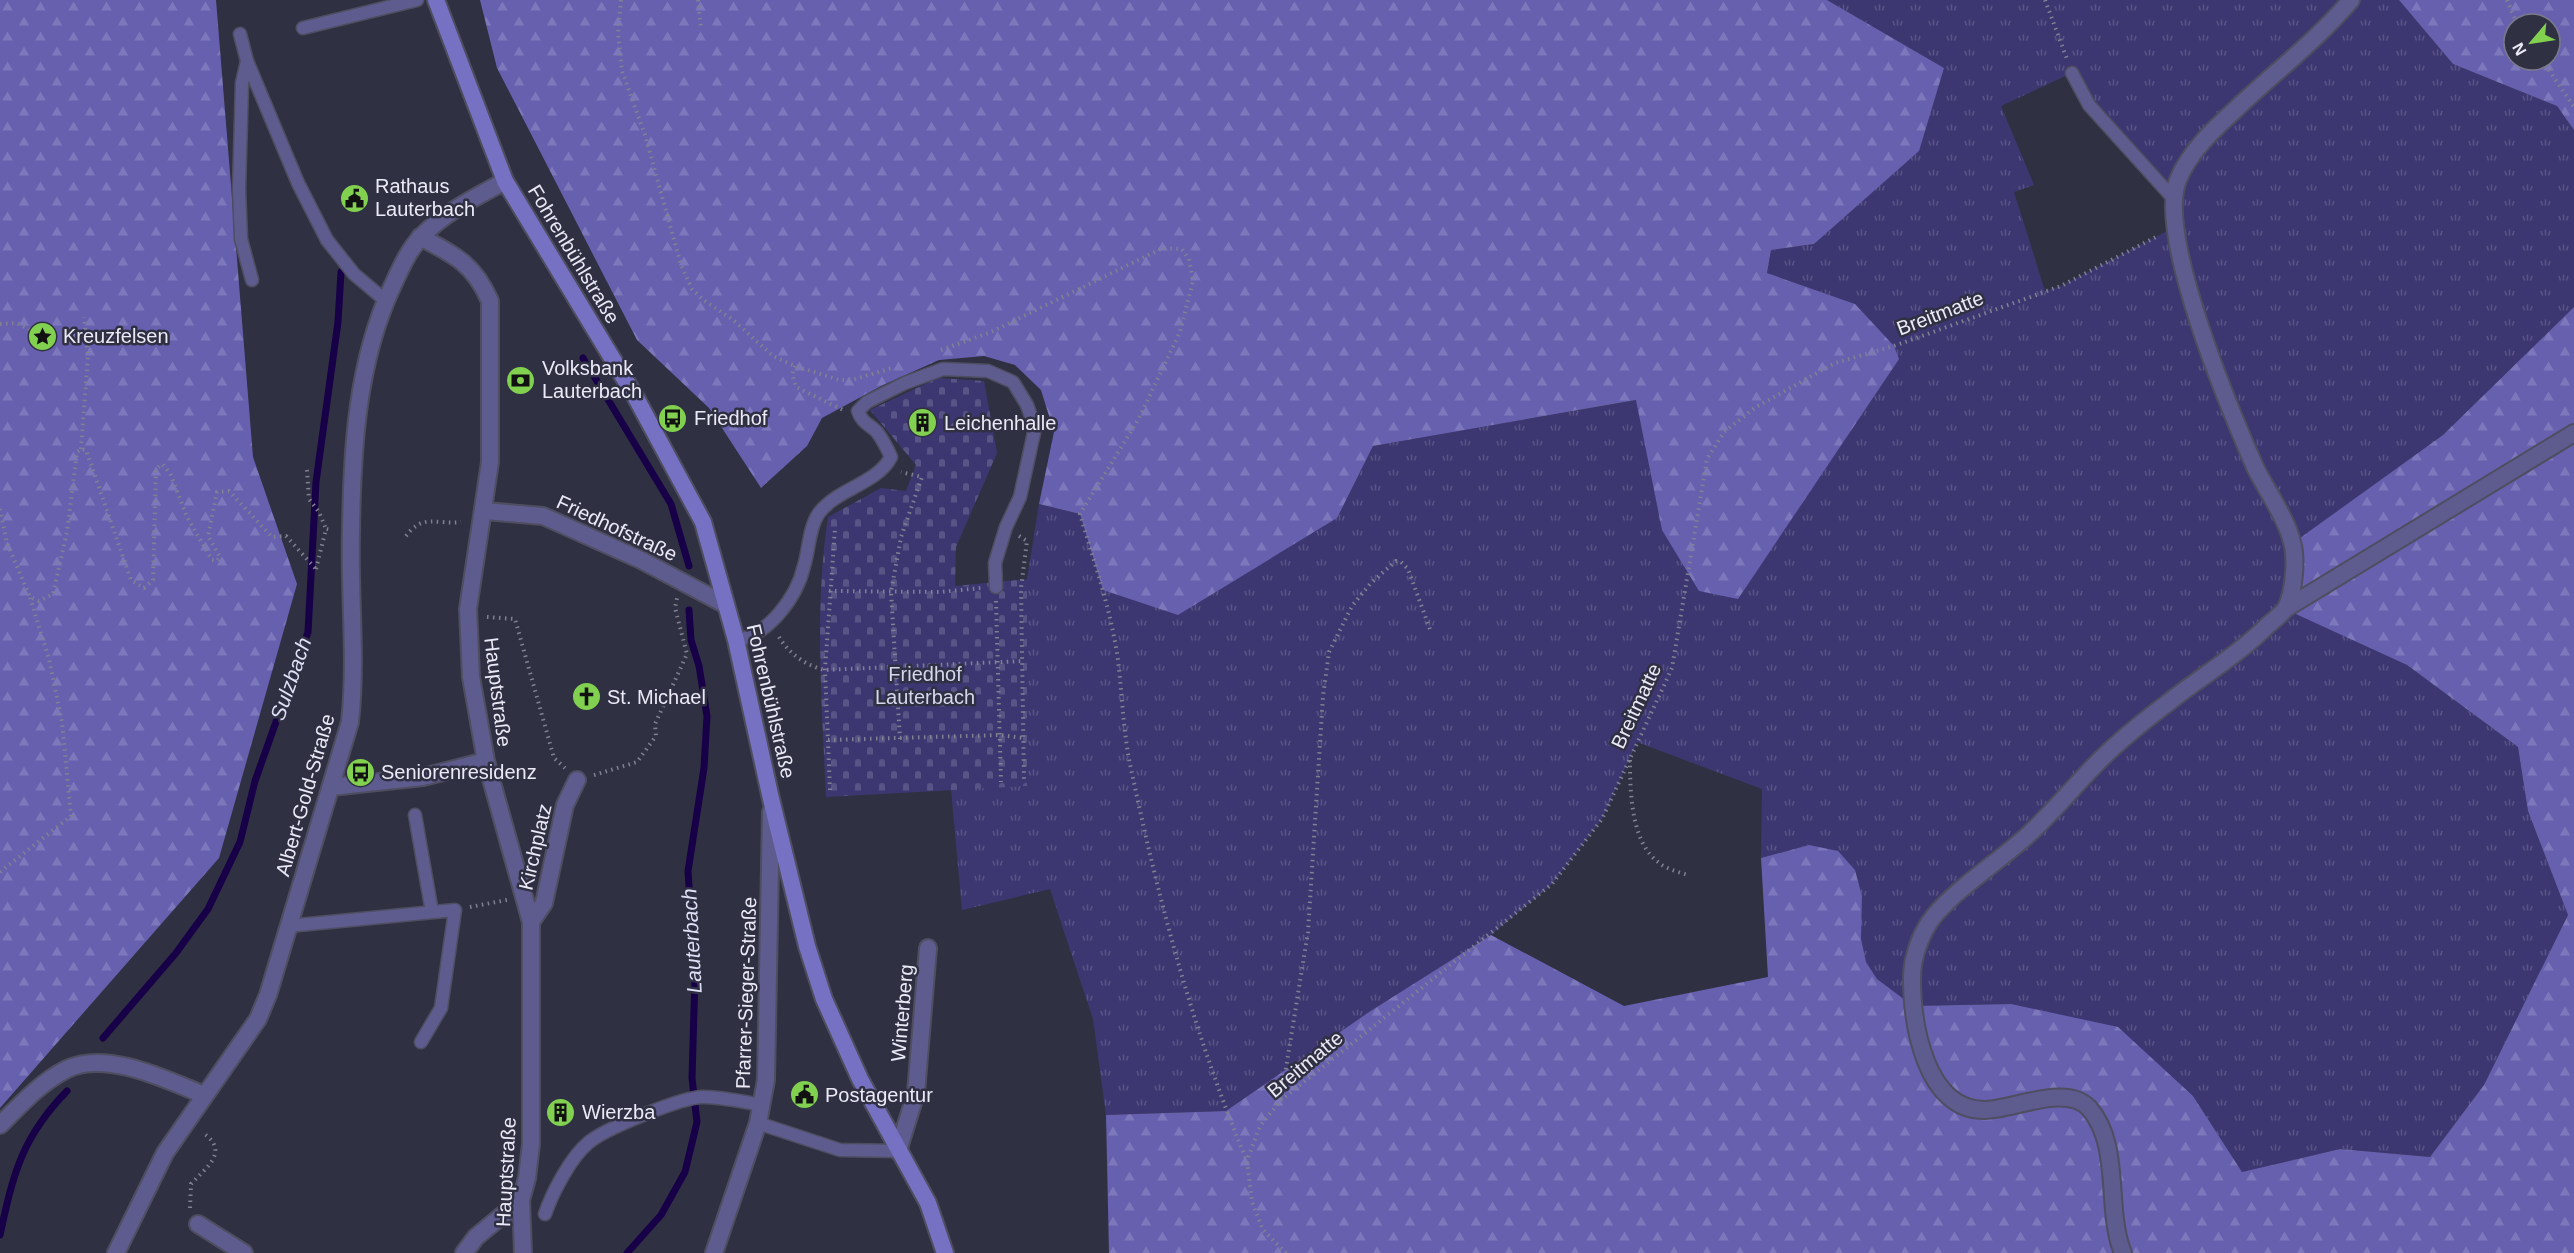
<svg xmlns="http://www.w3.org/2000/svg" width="2574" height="1253" font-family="Arial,sans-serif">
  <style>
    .grass { fill: url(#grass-tufts); fill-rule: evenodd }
    .forest { fill: url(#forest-firs); fill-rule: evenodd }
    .cemetery { fill: url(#cemetery-stones) }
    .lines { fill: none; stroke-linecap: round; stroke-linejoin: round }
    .stream { stroke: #170048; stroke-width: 7 }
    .service-casing { stroke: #4e4e60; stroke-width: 15 }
    .minor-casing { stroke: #4e4e60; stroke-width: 20 }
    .tertiary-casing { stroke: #4e4e60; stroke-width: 20 }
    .secondary-casing { stroke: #4e4e60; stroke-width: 20 }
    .path { stroke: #818191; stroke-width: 4; stroke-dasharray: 1.5 4.5; stroke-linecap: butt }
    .service { stroke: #5e5c8f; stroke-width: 12 }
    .minor { stroke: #5e5c8f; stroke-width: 16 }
    .tertiary { stroke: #5e5c8f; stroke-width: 16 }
    .secondary { stroke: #7771c3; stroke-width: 16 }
    .labels { text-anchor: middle; stroke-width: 5; stroke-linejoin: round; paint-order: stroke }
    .poi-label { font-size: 20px; fill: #eaeaf7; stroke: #303043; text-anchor: start }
    .street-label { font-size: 20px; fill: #eaeaf7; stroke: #303043 }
    .park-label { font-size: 20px; fill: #d5d5ec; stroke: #303043 }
    .water-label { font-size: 21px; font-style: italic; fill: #dfdff6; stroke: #303043 }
  </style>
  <defs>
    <pattern id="grass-tufts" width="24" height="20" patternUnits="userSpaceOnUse" patternTransform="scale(1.5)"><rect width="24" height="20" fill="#3d3771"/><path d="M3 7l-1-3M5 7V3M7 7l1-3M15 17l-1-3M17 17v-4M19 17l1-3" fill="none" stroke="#595486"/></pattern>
    <pattern id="forest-firs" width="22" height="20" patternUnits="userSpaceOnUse" patternTransform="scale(1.5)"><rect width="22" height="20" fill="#6760af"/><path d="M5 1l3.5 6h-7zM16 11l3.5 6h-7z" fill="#7d77bb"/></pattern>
    <pattern id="cemetery-stones" width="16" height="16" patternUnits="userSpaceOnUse" patternTransform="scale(1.5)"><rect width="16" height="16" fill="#3d3771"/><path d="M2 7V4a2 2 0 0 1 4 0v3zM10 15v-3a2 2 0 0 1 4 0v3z" fill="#595486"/></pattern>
  </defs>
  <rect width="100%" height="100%" fill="#303043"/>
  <path class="grass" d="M1827 0H2399L2453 64 2557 106 2574 130V307L2443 435 2293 543 2286 609 2407 665 2518 747 2528 811 2568 915 2484 1085 2430 1157 2340 1149 2242 1172 2193 1096 2011 1004 1913 1006 1877 979 1866 962 1860 939 1862 896 1855 870 1809 845 1761 858 1762 789 1637 742 1602 819 1552 884 1491 935 1369 1012 1226 1111 1106 1115 1093 1019 1050 889 962 910 951 789 1027 785V579L1039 504 1080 514 1103 590 1336 518 1373 446 1637 400 1662 530 1855 304 1767 273 1771 250 1815 244 1944 68ZM2072 73 2130 151 2173 198 2175 227 2061 286 2045 291 2014 192 2034 185 2001 106Z"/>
  <path class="forest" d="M0 0H216L253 457 297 584 219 858 0 1108Z
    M480 0H1827L1944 68 1919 151 1814 244 1771 250 1767 273 1855 304 1894 346 1899 359 1738 599 1699 591 1662 530 1636 400 1373 446 1337 518 1178 615 1103 590 1080 514 1039 504 1054 432 1041 390 1015 365 984 356 939 360 883 385 822 418 807 446 761 488 709 408 637 340 497 68Z
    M2399 0H2574V130L2557 106 2453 64ZM2514 24H2550V60H2514Z
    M2574 307V1253H1109L1106 1115 1226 1111 1369 1012 1491 935 1624 1006 1768 977 1761 858 1809 845 1838 851 1855 870 1862 896 1861 939 1866 962 1877 979 1913 1006 2011 1004 2118 1027 2193 1096 2242 1172 2340 1149 2430 1157 2484 1085 2568 915 2528 811 2518 747 2407 665 2285 609 2293 543 2443 435Z"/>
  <path class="cemetery" d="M938 378 984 381 997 453 956 547 955 586 1027 579V786L826 797C822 704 814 610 828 517L881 488 906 491 916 465 870 410Z"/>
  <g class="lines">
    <path class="stream" d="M583 358 671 504 689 566
      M103 1038 176 953 208 909 240 842 255 781 308 632 316 482 338 322 341 272
      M0 1235C13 1174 22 1137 67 1091
      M627 1253 661 1215 685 1172 697 1122 692 1078 695 976 688 871 704 768 707 716 699 666 691 640 689 610"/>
    <defs>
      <path id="service" d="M303 28 417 0
        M240 34 247 61 298 183 327 240 354 274 386 301
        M247 61 242 83 239 189 241 239 252 280
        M2072 73 2089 105 2173 198
        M736 640C768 636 797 597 804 566 809 550 809 527 819 513 838 488 877 484 891 457 887 448 883 440 877 432 869 424 862 423 858 411L867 402 905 383 943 369 988 371 1013 382 1027 405 1035 428 1020 497 1006 527 995 563 996 587
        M415 815 432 912
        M288 926 455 910 441 1008 421 1042
        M758 1123 840 1150 898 1151
        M545 1214C552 1193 571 1157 588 1143 604 1129 682 1097 703 1097 722 1097 743 1102 763 1105"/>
      <path id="minor" d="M420 237C455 255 474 264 490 301V462L468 609 471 677 486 761 531 922V1144L527 1178 521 1200 523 1253
        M485 511 543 516 641 560 726 605
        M2285 609 2574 433
        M331 787 423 777 486 761
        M531 922 544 903 565 805 577 780
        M0 1125C20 1105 41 1082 67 1069 107 1050 167 1080 204 1095
        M898 1151 916 1093 928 948
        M198 1224 244 1253
        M464 1253 476 1237 521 1200
        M714 1253 758 1123 766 1080 771 812
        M2123 1253C2105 1210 2122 1145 2089 1108 2066 1083 2013 1110 1985 1110 1925 1111 1912 1023 1912 978 1912 957 1921 932 1934 916 1958 887 2001 860 2029 834 2054 811 2075 785 2099 761 2120 740 2145 720 2169 702 2202 676 2238 655 2268 625 2274 620 2282 614 2286 608 2294 592 2297 559 2292 542 2286 517 2266 490 2255 467 2230 410 2156 235 2178 180 2189 152 2214 129 2236 109 2274 73 2318 39 2351 0"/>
      <path id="tertiary" d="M116 1253 165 1153 258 1019 268 995 350 722C357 658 349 595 351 531 352 449 357 362 392 287 400 270 408 250 422 236 445 212 476 197 505 181"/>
      <path id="secondary" d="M436 0 505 181 635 396 703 522 736 640 771 799 807 946 824 999 860 1079 928 1203 945 1253"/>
    </defs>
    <use href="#service" class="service-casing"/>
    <use href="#minor" class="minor-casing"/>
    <use href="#tertiary" class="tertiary-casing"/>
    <use href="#secondary" class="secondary-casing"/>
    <path class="path" d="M621 0 618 33 622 71 645 135 681 265 692 289 703 300 732 319 773 356 795 366 839 380H852L892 368
      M698 0 701 28
      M2045 0 2067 59
      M2507 0 2517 24
      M2542 60 2574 107
      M0 324 17 323 42 336
      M941 350 989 333 1163 248 1182 249 1189 259 1193 281 1180 332 1138 420 1080 514C1094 562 1111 610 1118 660 1122 693 1123 727 1129 759 1157 895 1193 1033 1247 1161
      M795 366 792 374 796 387 843 410
      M81 449 88 355 84 317
      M307 470 309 499 319 512 326 529
      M0 509 7 543 30 597 39 601 53 594 67 532 77 452 81 449 86 450 131 580 144 588 153 580 156 469 162 464 170 473 187 517 212 560 217 561 220 557 208 536 217 492 229 491 272 537 286 536 316 569
      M406 536C423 513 437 525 461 522
      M1019 536 1027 541 1021 588 1024 780
      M316 569 326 529 332 530
      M829 591 940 592 981 588
      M996 601 1001 782
      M487 617 515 619 554 758 565 768
      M779 637C789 654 807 666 825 670L1023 661
      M900 739 891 592 901 537 922 477 901 472
      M828 740 1000 735 1023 738
      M1630 760C1630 791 1631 842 1658 862 1666 869 1678 872 1688 875
      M594 775 637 762 656 736 655 724 687 654 675 608 677 598
      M830 790 825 670 835 528
      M0 872 71 816 62 722 49 659 30 598
      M470 907 507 900
      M1281 1099 1308 932 1323 696 1329 652 1352 606 1370 584 1396 561 1401 562 1408 569 1431 632
      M190 1208 191 1184C206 1167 231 1152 202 1132
      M1286 1253 1263 1230 1252 1202 1247 1161 1260 1126 1281 1100 1552 884 1602 819 1672 668 1707 459 1724 432 1756 407 1835 363 1894 346 2061 286 2158 236"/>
    <use href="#service" class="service"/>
    <use href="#minor" class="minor"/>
    <use href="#tertiary" class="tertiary"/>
    <use href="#secondary" class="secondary"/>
  </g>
  <defs>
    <symbol id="civic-disc" viewBox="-11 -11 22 22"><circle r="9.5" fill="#81d050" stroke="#303043"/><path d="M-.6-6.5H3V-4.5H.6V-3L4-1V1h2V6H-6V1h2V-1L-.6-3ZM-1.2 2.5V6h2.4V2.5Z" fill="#111"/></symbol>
    <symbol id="sight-disc" viewBox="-11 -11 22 22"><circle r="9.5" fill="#81d050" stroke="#303043"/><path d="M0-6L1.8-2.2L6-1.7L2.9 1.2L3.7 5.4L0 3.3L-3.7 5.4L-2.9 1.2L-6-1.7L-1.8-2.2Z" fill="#111"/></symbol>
    <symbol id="bank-disc" viewBox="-11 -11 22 22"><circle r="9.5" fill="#81d050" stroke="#303043"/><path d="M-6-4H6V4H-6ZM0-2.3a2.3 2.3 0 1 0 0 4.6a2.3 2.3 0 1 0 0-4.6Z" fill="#111"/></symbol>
    <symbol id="bus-disc" viewBox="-11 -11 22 22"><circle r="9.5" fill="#81d050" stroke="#303043"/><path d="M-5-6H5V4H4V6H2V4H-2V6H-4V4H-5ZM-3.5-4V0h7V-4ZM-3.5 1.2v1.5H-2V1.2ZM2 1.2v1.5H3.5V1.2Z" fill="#111"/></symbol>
    <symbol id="building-disc" viewBox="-11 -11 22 22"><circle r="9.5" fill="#81d050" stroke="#303043"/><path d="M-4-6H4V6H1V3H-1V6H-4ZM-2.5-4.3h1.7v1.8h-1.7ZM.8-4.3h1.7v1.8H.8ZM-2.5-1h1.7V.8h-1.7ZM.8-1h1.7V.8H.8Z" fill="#111"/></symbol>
    <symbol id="church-disc" viewBox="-11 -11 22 22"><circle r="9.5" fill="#81d050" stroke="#303043"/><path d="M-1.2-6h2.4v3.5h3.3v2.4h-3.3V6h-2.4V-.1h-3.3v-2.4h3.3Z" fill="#111"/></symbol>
  </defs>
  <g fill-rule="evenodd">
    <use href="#civic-disc" x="338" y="182" width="33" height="33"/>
    <use href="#sight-disc" x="26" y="320" width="33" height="33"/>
    <use href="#bank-disc" x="504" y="364" width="33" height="33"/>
    <use href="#bus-disc" x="656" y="402" width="33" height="33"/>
    <use href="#building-disc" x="906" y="406" width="33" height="33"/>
    <use href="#church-disc" x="570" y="680" width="33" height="33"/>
    <use href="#bus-disc" x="344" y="756" width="33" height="33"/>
    <use href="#civic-disc" x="788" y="1078" width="33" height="33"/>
    <use href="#building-disc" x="544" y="1096" width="33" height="33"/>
  </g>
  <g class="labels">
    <g class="poi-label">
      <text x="375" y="193">Rathaus<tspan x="375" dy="23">Lauterbach</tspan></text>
      <text x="63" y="343">Kreuzfelsen</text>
      <text x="542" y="375">Volksbank<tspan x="542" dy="23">Lauterbach</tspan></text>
      <text x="694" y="425">Friedhof</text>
      <text x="944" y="430">Leichenhalle</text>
      <text x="607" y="704">St. Michael</text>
      <text x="381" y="779">Seniorenresidenz</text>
      <text x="825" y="1102">Postagentur</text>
      <text x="582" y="1119">Wierzba</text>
    </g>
    <g class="street-label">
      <text transform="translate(574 254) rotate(59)" y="7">Fohrenbühlstraße</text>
      <text transform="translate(1940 313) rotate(-21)" y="7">Breitmatte</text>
      <text transform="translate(617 528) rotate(25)" y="7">Friedhofstraße</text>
      <text transform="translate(498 692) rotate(83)" y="7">Hauptstraße</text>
      <text transform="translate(771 701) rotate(77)" y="7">Fohrenbühlstraße</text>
      <text transform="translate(1636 706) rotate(-65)" y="7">Breitmatte</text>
      <text transform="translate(305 795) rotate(-74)" y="7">Albert-Gold-Straße</text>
      <text transform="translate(535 847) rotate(-77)" y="7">Kirchplatz</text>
      <text transform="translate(746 993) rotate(-88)" y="7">Pfarrer-Sieger-Straße</text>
      <text transform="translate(902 1013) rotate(-85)" y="7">Winterberg</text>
      <text transform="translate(1305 1064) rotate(-40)" y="7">Breitmatte</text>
      <text transform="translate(506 1172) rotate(-87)" y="7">Hauptstraße</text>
    </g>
    <g class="park-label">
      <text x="925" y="681">Friedhof<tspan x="925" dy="23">Lauterbach</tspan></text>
    </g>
    <g class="water-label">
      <text transform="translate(291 679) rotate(-71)" y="7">Sulzbach</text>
      <text transform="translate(692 941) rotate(-93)" y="7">Lauterbach</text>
    </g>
  </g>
  <g transform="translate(2532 42) rotate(241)"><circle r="28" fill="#303043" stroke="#7a7a8b" stroke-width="1.5"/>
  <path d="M0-4.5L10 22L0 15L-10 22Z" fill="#81d050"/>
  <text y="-9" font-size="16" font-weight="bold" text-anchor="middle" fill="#eaeaf7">N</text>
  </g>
</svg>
